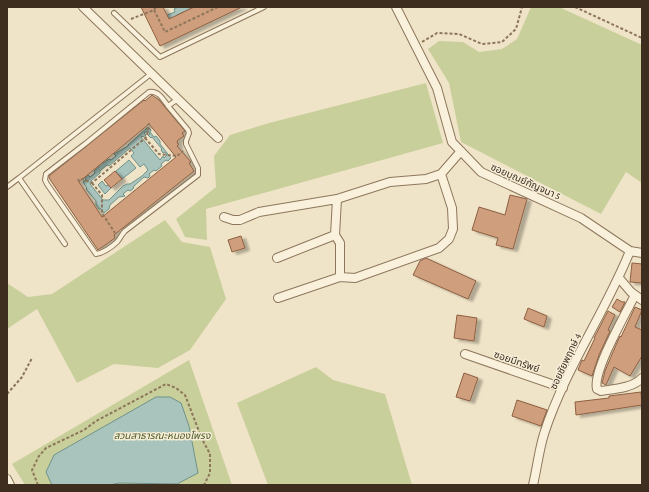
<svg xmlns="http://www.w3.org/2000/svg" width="649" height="492" font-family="'Crimson Pro','Noto Sans Thai',serif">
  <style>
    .green { fill: #c9cf9b }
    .water { fill: #a9c4bc; stroke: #6f938a; fill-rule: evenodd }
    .building { fill: #cf9f7d; stroke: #8d5f41; fill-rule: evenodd; filter: url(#shadow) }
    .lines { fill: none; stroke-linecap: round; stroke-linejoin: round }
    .service-casing { stroke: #8d765c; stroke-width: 6 }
    .minor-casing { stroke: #8d765c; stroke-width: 10 }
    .path { stroke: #8d765c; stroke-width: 2; stroke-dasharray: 3 2; stroke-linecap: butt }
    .service { stroke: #faf1dc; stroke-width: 4 }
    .minor { stroke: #faf1dc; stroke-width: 8 }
    .labels { text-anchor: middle; stroke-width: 3; stroke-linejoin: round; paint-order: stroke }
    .street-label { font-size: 10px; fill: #3d2e20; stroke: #f7eed8 }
    .park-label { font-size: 10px; font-style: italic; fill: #4d5a26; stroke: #f7eed8 }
  </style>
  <defs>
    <filter id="shadow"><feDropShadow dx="4.5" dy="2.5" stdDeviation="1" flood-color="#0004"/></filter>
  </defs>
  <rect width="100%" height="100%" fill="#f0e4c8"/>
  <path class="green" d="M531 7H559L642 45V183L626 172 601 214 461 142 449 83 428 49 439 41 463 42 479 52 502 49 517 39Z
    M426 83 443 143 206 209 207 240 185 237 176 219 216 187 214 156 230 135 269 123Z
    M165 220 182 242 210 247 226 299 190 350 158 368 114 364 77 383 37 309 7 329V283L28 297 52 294Z
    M189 360 232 485H25L12 464Z
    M316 367 333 380 385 394 412 485H268L237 403Z"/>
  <path class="water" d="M178 7H194L177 15 181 23 169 19 167 15 175 12 174 9Z
    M148 127 151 130 150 132 154 137 156 136 160 141V144L171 158 168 161 166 160 161 164 162 166 156 171 154 170 149 174 150 176 148 178 144 177 134 186 133 189 130 191 128 190 123 194 125 196 119 197 110 205 109 209 104 213 101 209H99L96 205V201L86 189 87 188 83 182 86 180 85 178 88 175 90 177 95 173 94 171 99 167 98 165 101 162 103 163 109 159 111 160 116 156 114 154 128 146V145ZM148 131 150 134 148 135 151 138 152 137 162 149 161 150 163 153 165 152 167 155 164 158 163 156 160 160 141 137 142 136 143 137 146 135 144 133ZM130 148 134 153 131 156 140 167 144 164 148 170 142 176 130 184H127L123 186 109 200H103L90 184 91 181 100 173V171L107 165 109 166Z
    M129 160 136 168 122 179 116 171Z
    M102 181 106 186 109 185 111 188 105 194 98 185Z
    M156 397H170L181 403 189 426 198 473 177 484 119 483 110 485H52L46 472 54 455Z"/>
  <path class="building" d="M141 7H163L169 19 194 7H242L160 46Z
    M152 95 159 100 185 131 182 133 184 136 178 140 177 143 179 144 177 146 191 162 189 163 194 171 114 235 115 238 98 250 49 178V176L144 100 145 101ZM149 124 176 157 102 217 79 182Z
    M115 171 122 179 111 188 104 180Z
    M510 195 527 199 513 249 496 245 498 238 472 230 479 207 505 215Z
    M241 236 245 248 232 252 228 240Z
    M426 258 476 281 468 299 413 275 420 261Z
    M632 263 642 264V283L630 282Z
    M617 299 622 302H625L620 312 612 307Z
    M635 307 642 310 635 327 642 330V356L630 376 614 367 606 385 602 383 605 371 616 345 620 336 621 337Z
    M528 308 547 316 544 327 524 319Z
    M608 311 615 315 608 330 610 331 599 355 592 376 578 370 582 360 584 361 595 338H594Z
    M457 315 477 318 474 341 454 338Z
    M464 373 478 378 470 401 456 397Z
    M641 392 642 405 576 415 575 402 609 398V396Z
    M517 400 547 410 541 426 512 416Z"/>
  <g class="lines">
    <defs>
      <path id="service" d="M114 13 160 57 264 7
        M168 106 188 130 189 133 186 141V144L198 168V175L125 231C121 235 120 239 117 242 112 247 103 253 96 254L47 184 45 180 46 174 85 144 149 92C158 90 163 99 168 106L178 99
        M7 187 19 178
        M65 244 19 178 152 73"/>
      <path id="minor" d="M83 7 218 138
        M396 7 437 88 452 142 481 172 581 218 630 251 642 253
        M337 199 335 235 340 243V277
        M224 217 233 220H240L259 212 337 199 390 182 426 179 441 174 461 151
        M277 258 335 235
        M619 278 631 292 642 300
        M635 295C626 313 592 372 597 389L601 391C614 389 633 388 642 378
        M278 298 340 277 355 278 439 248 449 239 453 229 452 208 441 174
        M465 354 563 388
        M7 479 10 485
        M533 485C537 468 539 450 544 434 565 369 605 313 630 251"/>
    </defs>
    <use href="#service" class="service-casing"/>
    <use href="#minor" class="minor-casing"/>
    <path class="path" d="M575 7 642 38
      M154 10 165 32 218 7
      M131 19 154 10 156 7
      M422 42 437 33 459 34 482 44 502 42 516 29 522 7
      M145 138 159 154 177 156 183 151
      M78 179 79 181 82 179 92 183 144 139 147 136 149 123
      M92 183 102 195V213L115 233
      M7 394 22 377 32 358
      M38 485 32 470 39 456 46 448 84 430 96 421 166 384 176 388 185 395 202 439 210 454V473L204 485"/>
    <use href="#service" class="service"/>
    <use href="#minor" class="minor"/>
  </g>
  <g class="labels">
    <g class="street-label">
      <text transform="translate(526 181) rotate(24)" y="4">ซอยบุณย์กัญจนา 5</text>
      <text transform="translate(517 361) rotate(19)" y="4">ซอยมีทรัพย์</text>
      <text transform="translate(565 361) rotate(-65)" y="4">ซอยชัยพฤกษ์ 4</text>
    </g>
    <g class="park-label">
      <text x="162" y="439">สวนสาธารณะหนองโพรง</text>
    </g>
  </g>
  <rect width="649" height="492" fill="none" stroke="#3d2e20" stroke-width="16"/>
</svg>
